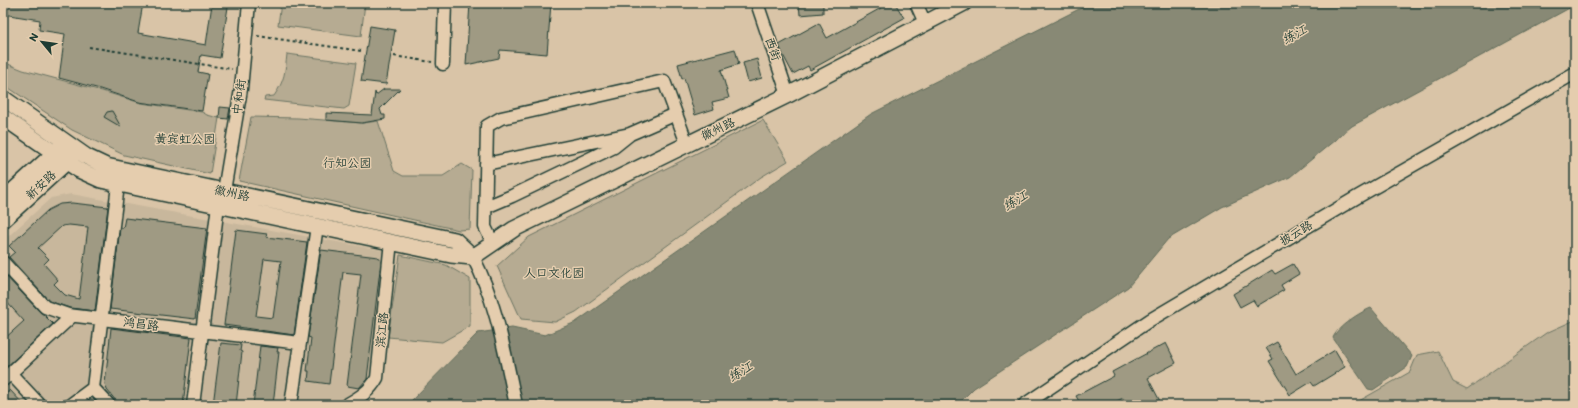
<svg xmlns="http://www.w3.org/2000/svg" width="1578" height="408" font-family="Itim,'LXGW WenKai TC',sans-serif">
  <style>
    .built { fill: #c8b79c }
    .green { fill: #b6ab92; stroke: #6a7463 }
    .water { fill: #888974; stroke: #5e6b5a }
    .building { fill: #9f9a83; stroke: #1f3d34; fill-rule: evenodd }
    .lines { fill: none; stroke-linecap: round; stroke-linejoin: round }
    .minor-casing { stroke: #1f3d34; stroke-width: 15 }
    .major-casing { stroke: #1f3d34; stroke-width: 18 }
    .path { stroke: #1f3d34; stroke-width: 2; stroke-dasharray: 3 3; stroke-linecap: butt }
    .minor { stroke: #e5cdae; stroke-width: 12 }
    .major { stroke: #e5cdae; stroke-width: 15 }
    .labels { text-anchor: middle; stroke-width: 3; stroke-linejoin: round; paint-order: stroke }
    .street-label { font-size: 12px; fill: #1f3d34; stroke: #e5cdae }
    .park-label { font-size: 12px; fill: #274239; stroke: #e5cdae }
    .water-label { font-size: 13px; font-style: italic; fill: #2a453a; stroke: #e5cdae }
  </style>
  <rect width="100%" height="100%" fill="#d9c4a7"/>
  <filter id="ink" filterUnits="userSpaceOnUse"><feTurbulence type="fractalNoise" baseFrequency=".025" numOctaves="2"/><feDisplacementMap in="SourceGraphic" scale="8" xChannelSelector="R" yChannelSelector="G"/><feConvolveMatrix kernelMatrix="1 2 1 2 8 2 1 2 1" color-interpolation-filters="sRGB"/></filter>
  <g filter="url(#ink)">
    <path class="built" d="M71 194 387 251 372 376 356 396 336 405H3V241L51 198Z"/>
    <path class="green" d="M281 3H365L361 36 278 25Z
      M287 54 356 63 349 106 344 109 264 100 265 97 274 96C285 80 285 72 287 54Z
      M3 62 23 70 102 91 141 103 202 112 207 115 219 118 210 174 124 155 72 130 3 84Z
      M251 117 298 118 362 123 378 121 394 171 403 176H443L462 164 472 170 470 229 459 230 239 181Z
      M763 120 788 161 761 177 576 312 555 322 521 319 497 266 529 237Z
      M400 255 446 265 470 279V326L442 342 388 337Z
      M1575 320V405H1352L1410 372 1417 355 1438 351 1453 382 1467 389 1546 333Z"/>
    <path class="water" d="M1091 3H1575V5L1352 126 1290 177 1222 207 1168 239 1128 287 974 388 957 405H406L410 402 478 333 512 328 545 335 576 322 871 114Z
      M1371 308 1412 356 1407 367 1373 390 1368 389 1333 338C1337 327 1360 312 1371 308Z"/>
    <path class="building" d="M3 3H143L138 33 206 45 212 4 228 7 220 58 201 55 198 72 208 74 202 111 139 102 100 89 59 78 65 34 39 30 40 20 3 14Z
      M470 3H551L547 54 500 50 499 58 466 65Z
      M799 3H823V13L800 15Z
      M890 3H895L904 18 810 70 808 66 793 74 783 55 779 45 819 23 827 38Z
      M370 26 395 30 386 84 361 81Z
      M735 49 739 64 721 70 729 98 712 102 714 109 695 115 684 78 682 79 678 64Z
      M757 59 762 78 748 82 743 63Z
      M384 89H400L380 109 382 115H385V119L362 123 326 120V113L372 115 375 92 376 95Z
      M220 107 230 108 228 119 219 118Z
      M112 111 121 127 104 117 107 112Z
      M72 203 108 207 95 311 70 308 49 301 9 257 15 252 9 246 48 210 60 204ZM69 225 88 227 79 299 65 295 54 284 58 280 44 264 49 259 38 248 62 226Z
      M125 218 207 228 195 319 110 309 120 228H123Z
      M236 230 267 234 266 237 307 242 294 335 224 325ZM264 259 281 261 273 318 256 316Z
      M321 250 378 257 381 261 367 379 359 388 347 386 361 274 343 272 329 384 308 381 309 371H307L311 338 308 337Z
      M1293 264 1299 274 1281 285 1284 290 1257 306 1253 300 1240 307 1233 294 1272 270 1275 274Z
      M3 273 40 312 44 315 53 324 3 370V340L24 321 3 298Z
      M111 328 191 338 183 405H121L117 402 107 390 105 384Z
      M1277 342 1296 374 1335 350 1345 367 1314 386 1311 382 1290 395 1269 361 1273 359 1266 348Z
      M221 343 241 345 240 351 242 352 236 405H213Z
      M1166 343 1176 363 1148 378 1162 405H1127L1123 398 1109 405H1081L1076 396 1114 376 1112 372Z
      M260 346 278 348 277 352H279L273 405H253Z
      M10 390 24 405H3V396Z"/>
    <g class="lines">
      <defs>
        <path id="minor" d="M757 3 788 95
          M916 3 925 23
          M443 64 445 3
          M486 164 630 134 676 114
          M224 191 241 89 249 3
          M486 207 512 196 614 147 629 135
          M493 243 485 227 487 126 501 118 664 81 687 144
          M473 257C497 303 505 355 516 405
          M3 262 45 307 68 315 300 343
          M11 374 40 405
          M3 380 72 316
          M93 388 109 405
          M70 405 93 388 118 185
          M193 405 218 205
          M291 405 317 226
          M346 405C359 398 370 391 377 378L391 241
          M1024 405 1150 320 1359 196 1575 73"/>
        <path id="major" d="M3 98 87 157 106 166 455 240 473 257
          M3 117 79 170 101 180 451 255 473 257 514 229 788 95 964 3
          M3 200 61 147
          M3 220 73 156"/>
      </defs>
      <use href="#minor" class="minor-casing"/>
      <use href="#major" class="major-casing"/>
      <path class="path" d="M257 36 361 51
        M89 47 232 69
        M394 56 432 62"/>
      <use href="#minor" class="minor"/>
      <use href="#major" class="major"/>
    </g>
  </g>
  <g class="labels">
    <g class="street-label">
      <text transform="translate(773 49) rotate(71)" y="4">西街</text>
      <text transform="translate(239 97) rotate(-82)" y="4">中和街</text>
      <text transform="translate(718 129) rotate(-26)" y="4">徽州路</text>
      <text transform="translate(41 185) rotate(-43)" y="4">新安路</text>
      <text transform="translate(232 193) rotate(12)" y="4">徽州路</text>
      <text transform="translate(1296 233) rotate(-31)" y="4">披云路</text>
      <text transform="translate(141 324) rotate(7)" y="4">鸿昌路</text>
      <text transform="translate(382 330) rotate(-84)" y="4">滨江路</text>
    </g>
    <g class="park-label">
      <text x="185" y="143">黄宾虹公园</text>
      <text x="347" y="167">行知公园</text>
      <text x="554" y="277">人口文化园</text>
    </g>
    <g class="water-label">
      <text transform="translate(1294 34) rotate(-29)" y="5">练江</text>
      <text transform="translate(1015 200) rotate(-32)" y="5">练江</text>
      <text transform="translate(740 371) rotate(-32)" y="5">练江</text>
    </g>
  </g>
  <rect width="1578" height="408" fill="none" stroke="#e5cdae" stroke-width="16"/>
  <rect x="8" y="8" width="1562" height="392" fill="none" stroke="#1f3d34" stroke-width="1.5" filter="url(#ink)"/>
  <g transform="translate(42 42) rotate(299)" stroke="#e5cdae" stroke-width="3" paint-order="stroke">
  <path d="M0-3L7 15L0 10L-7 15Z" fill="#1f3d34"/>
  <text y="-6" font-size="11" font-weight="bold" text-anchor="middle" fill="#1f3d34">N</text>
  </g>
</svg>
